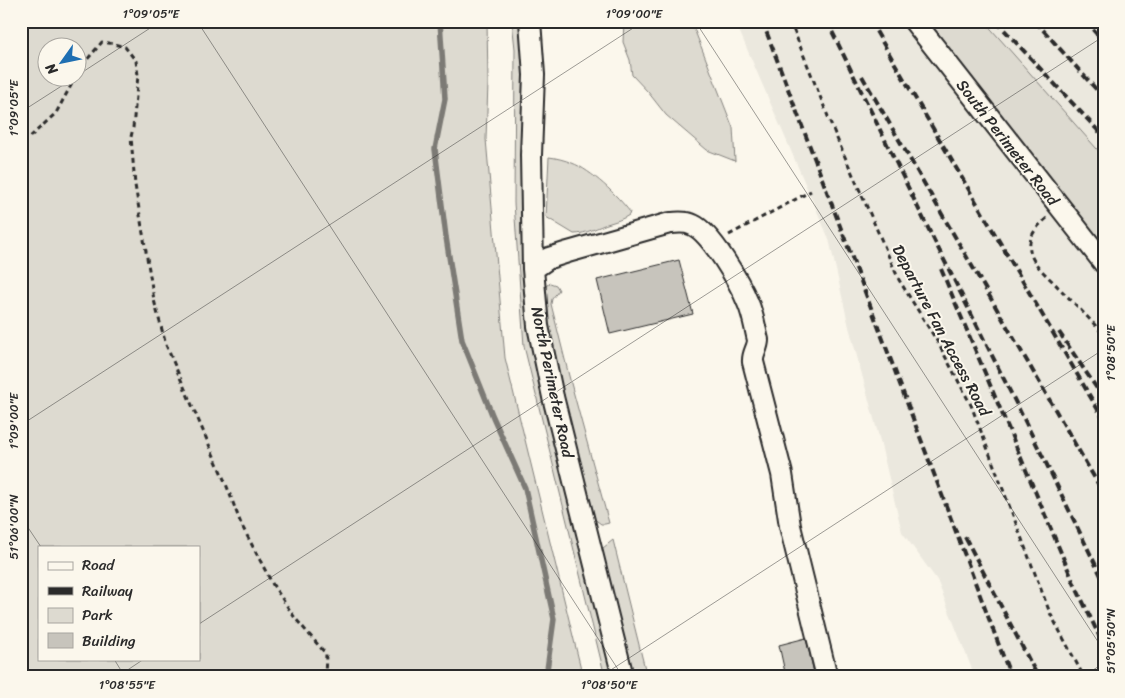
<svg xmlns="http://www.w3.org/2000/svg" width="1125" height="698" font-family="Sriracha,sans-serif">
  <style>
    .built { fill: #ebe8de }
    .green { fill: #dddad0; stroke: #84827e; fill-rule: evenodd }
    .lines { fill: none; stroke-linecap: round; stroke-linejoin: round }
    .stream { stroke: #7b7a75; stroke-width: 5.5 }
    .building { fill: #c7c4bc; stroke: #2b2b2b }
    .minor-casing { stroke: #2b2b2b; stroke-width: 24 }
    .path { stroke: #2b2b2b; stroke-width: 3; stroke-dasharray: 5 4; stroke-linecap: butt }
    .minor { stroke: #fbf7ec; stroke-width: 20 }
    .rail { stroke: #2b2b2b; stroke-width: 4; stroke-dasharray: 8 4; stroke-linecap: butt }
    .ticks { fill: none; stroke: #2b2b2b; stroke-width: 1; stroke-opacity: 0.45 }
    .labels { text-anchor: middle; stroke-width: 4; stroke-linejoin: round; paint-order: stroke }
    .street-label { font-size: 16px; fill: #2b2b2b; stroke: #fbf7ec }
    .neatline { fill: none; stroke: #2b2b2b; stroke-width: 2 }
    .ticks-label { font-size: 12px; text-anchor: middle; fill: #2b2b2b }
  </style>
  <rect width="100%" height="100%" fill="#fbf7ec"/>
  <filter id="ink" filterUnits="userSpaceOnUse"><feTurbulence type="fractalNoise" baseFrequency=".02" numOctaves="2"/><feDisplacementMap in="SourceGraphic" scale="10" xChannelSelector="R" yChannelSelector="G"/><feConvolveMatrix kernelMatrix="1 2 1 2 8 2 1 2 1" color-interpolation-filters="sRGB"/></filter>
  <g filter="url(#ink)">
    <path class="built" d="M735 21H1104V677H975L937 580 902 532 880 441 849 327 829 239Z"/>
    <path class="green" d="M21 21H487L488 83 486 139 505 358 583 677H21ZM48 48H78V78H48ZM39 547H199V659H39Z
      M512 21H520L523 67 521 235 527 298 615 677H605L524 346 514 203 515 49Z
      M624 21H691L733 128 735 161 707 150 666 115 648 92 632 75 630 60 623 42Z
      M924 21H984L1104 157V249Z
      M549 157C557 158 565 160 572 163 591 170 618 196 630 212L629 215C623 219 617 221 610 223 597 227 587 234 574 234L546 217Z
      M550 283 556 285 559 290 552 299 551 304 569 376 609 523 605 524H601L593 518 584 488 554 357 549 326 544 297 545 288 547 285Z
      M613 540 647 677H631L601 556 603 548Z"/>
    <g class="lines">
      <path class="stream" d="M440 21 445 99 435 149 446 237 462 340 493 417 525 488 554 619 546 677"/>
    </g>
    <path class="building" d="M679 260 693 314 610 334 597 280Z
      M806 638 815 677H786L779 645Z"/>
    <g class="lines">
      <defs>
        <path id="minor" d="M530 21 534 75 531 155 533 269 538 326 553 397 623 677
          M914 21 1104 263
          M533 269 549 258 568 252 670 223C677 223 685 221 693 225 711 233 740 283 748 303 753 314 755 328 758 340 758 348 752 354 753 362L782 474 790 526 827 677"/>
      </defs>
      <use href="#minor" class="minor-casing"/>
      <path class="path" d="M790 21 835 134 899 280 937 341 971 405 1050 613 1084 677
        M78 74 86 61 102 42 114 44 125 47 136 61 138 75 133 128 131 137 135 185 154 300 166 345 226 484 241 524 273 585 295 618 326 654 325 677
        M21 135 31 136 56 113 75 78
        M1047 218C1036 227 1026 239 1031 254 1034 266 1050 278 1058 287 1074 303 1089 318 1104 335
        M729 235 811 191"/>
      <use href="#minor" class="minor"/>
      <path class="rail" d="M762 21 768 36 1011 677
        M827 21 925 222 1047 465 1104 582
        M870 21 1104 420
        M996 21 1104 137
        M1035 21 1104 98
        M1085 21 1104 42
        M862 76 1104 494
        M941 269 1073 581 1104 646
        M1059 332 1104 399
        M965 537 1038 677"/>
    </g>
  </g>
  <path class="ticks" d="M197 21 623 677M695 21 1104 651M78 75 161 21M21 112 74 78M21 425 644 21M21 517 41 547M199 624 1104 36M114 659 125 677M117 677 144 659M600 677 1104 349M1082 677 1104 663"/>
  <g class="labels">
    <g class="street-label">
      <text transform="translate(1008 142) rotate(52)" y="6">South Perimeter Road</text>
      <text transform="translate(942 330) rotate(62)" y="6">Departure Fan Access Road</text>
      <text transform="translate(553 382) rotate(78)" y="6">North Perimeter Road</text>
    </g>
  </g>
  <rect width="1125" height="698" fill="none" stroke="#fbf7ec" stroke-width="55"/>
  <rect x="38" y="546" width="162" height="115" fill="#fbf7ec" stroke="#a8a59f"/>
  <rect x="48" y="562" width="25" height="8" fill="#fbf7ec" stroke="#a8a59f"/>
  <text x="82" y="570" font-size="15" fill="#2b2b2b">Road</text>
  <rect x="48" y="587" width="25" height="8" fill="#2b2b2b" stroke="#a8a59f"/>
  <text x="82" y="596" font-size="15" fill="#2b2b2b">Railway</text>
  <rect x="48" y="608" width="25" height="15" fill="#dddad0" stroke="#a8a59f"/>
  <text x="82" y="620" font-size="15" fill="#2b2b2b">Park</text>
  <rect x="48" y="633" width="25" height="15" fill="#c7c4bc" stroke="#a8a59f"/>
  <text x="82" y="646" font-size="15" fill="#2b2b2b">Building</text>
  <g transform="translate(62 62) rotate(237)"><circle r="24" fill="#fbf7ec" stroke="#a8a59f"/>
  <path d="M0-4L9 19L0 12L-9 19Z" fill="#1f6fb2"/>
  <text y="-8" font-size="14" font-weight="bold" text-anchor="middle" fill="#2b2b2b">N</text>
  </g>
  <rect x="28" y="28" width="1070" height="642" class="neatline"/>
  <g class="ticks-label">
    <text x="151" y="18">1°09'05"E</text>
    <text x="634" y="18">1°09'00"E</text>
    <text transform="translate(14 108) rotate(-90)" y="4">1°09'05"E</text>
    <text transform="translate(1111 353) rotate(-90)" y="4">1°08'50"E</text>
    <text transform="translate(14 421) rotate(-90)" y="4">1°09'00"E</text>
    <text transform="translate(14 527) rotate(-90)" y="4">51°06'00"N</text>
    <text transform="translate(1111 641) rotate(-90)" y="4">51°05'50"N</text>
    <text x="127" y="689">1°08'55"E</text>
    <text x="609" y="689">1°08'50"E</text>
  </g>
</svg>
